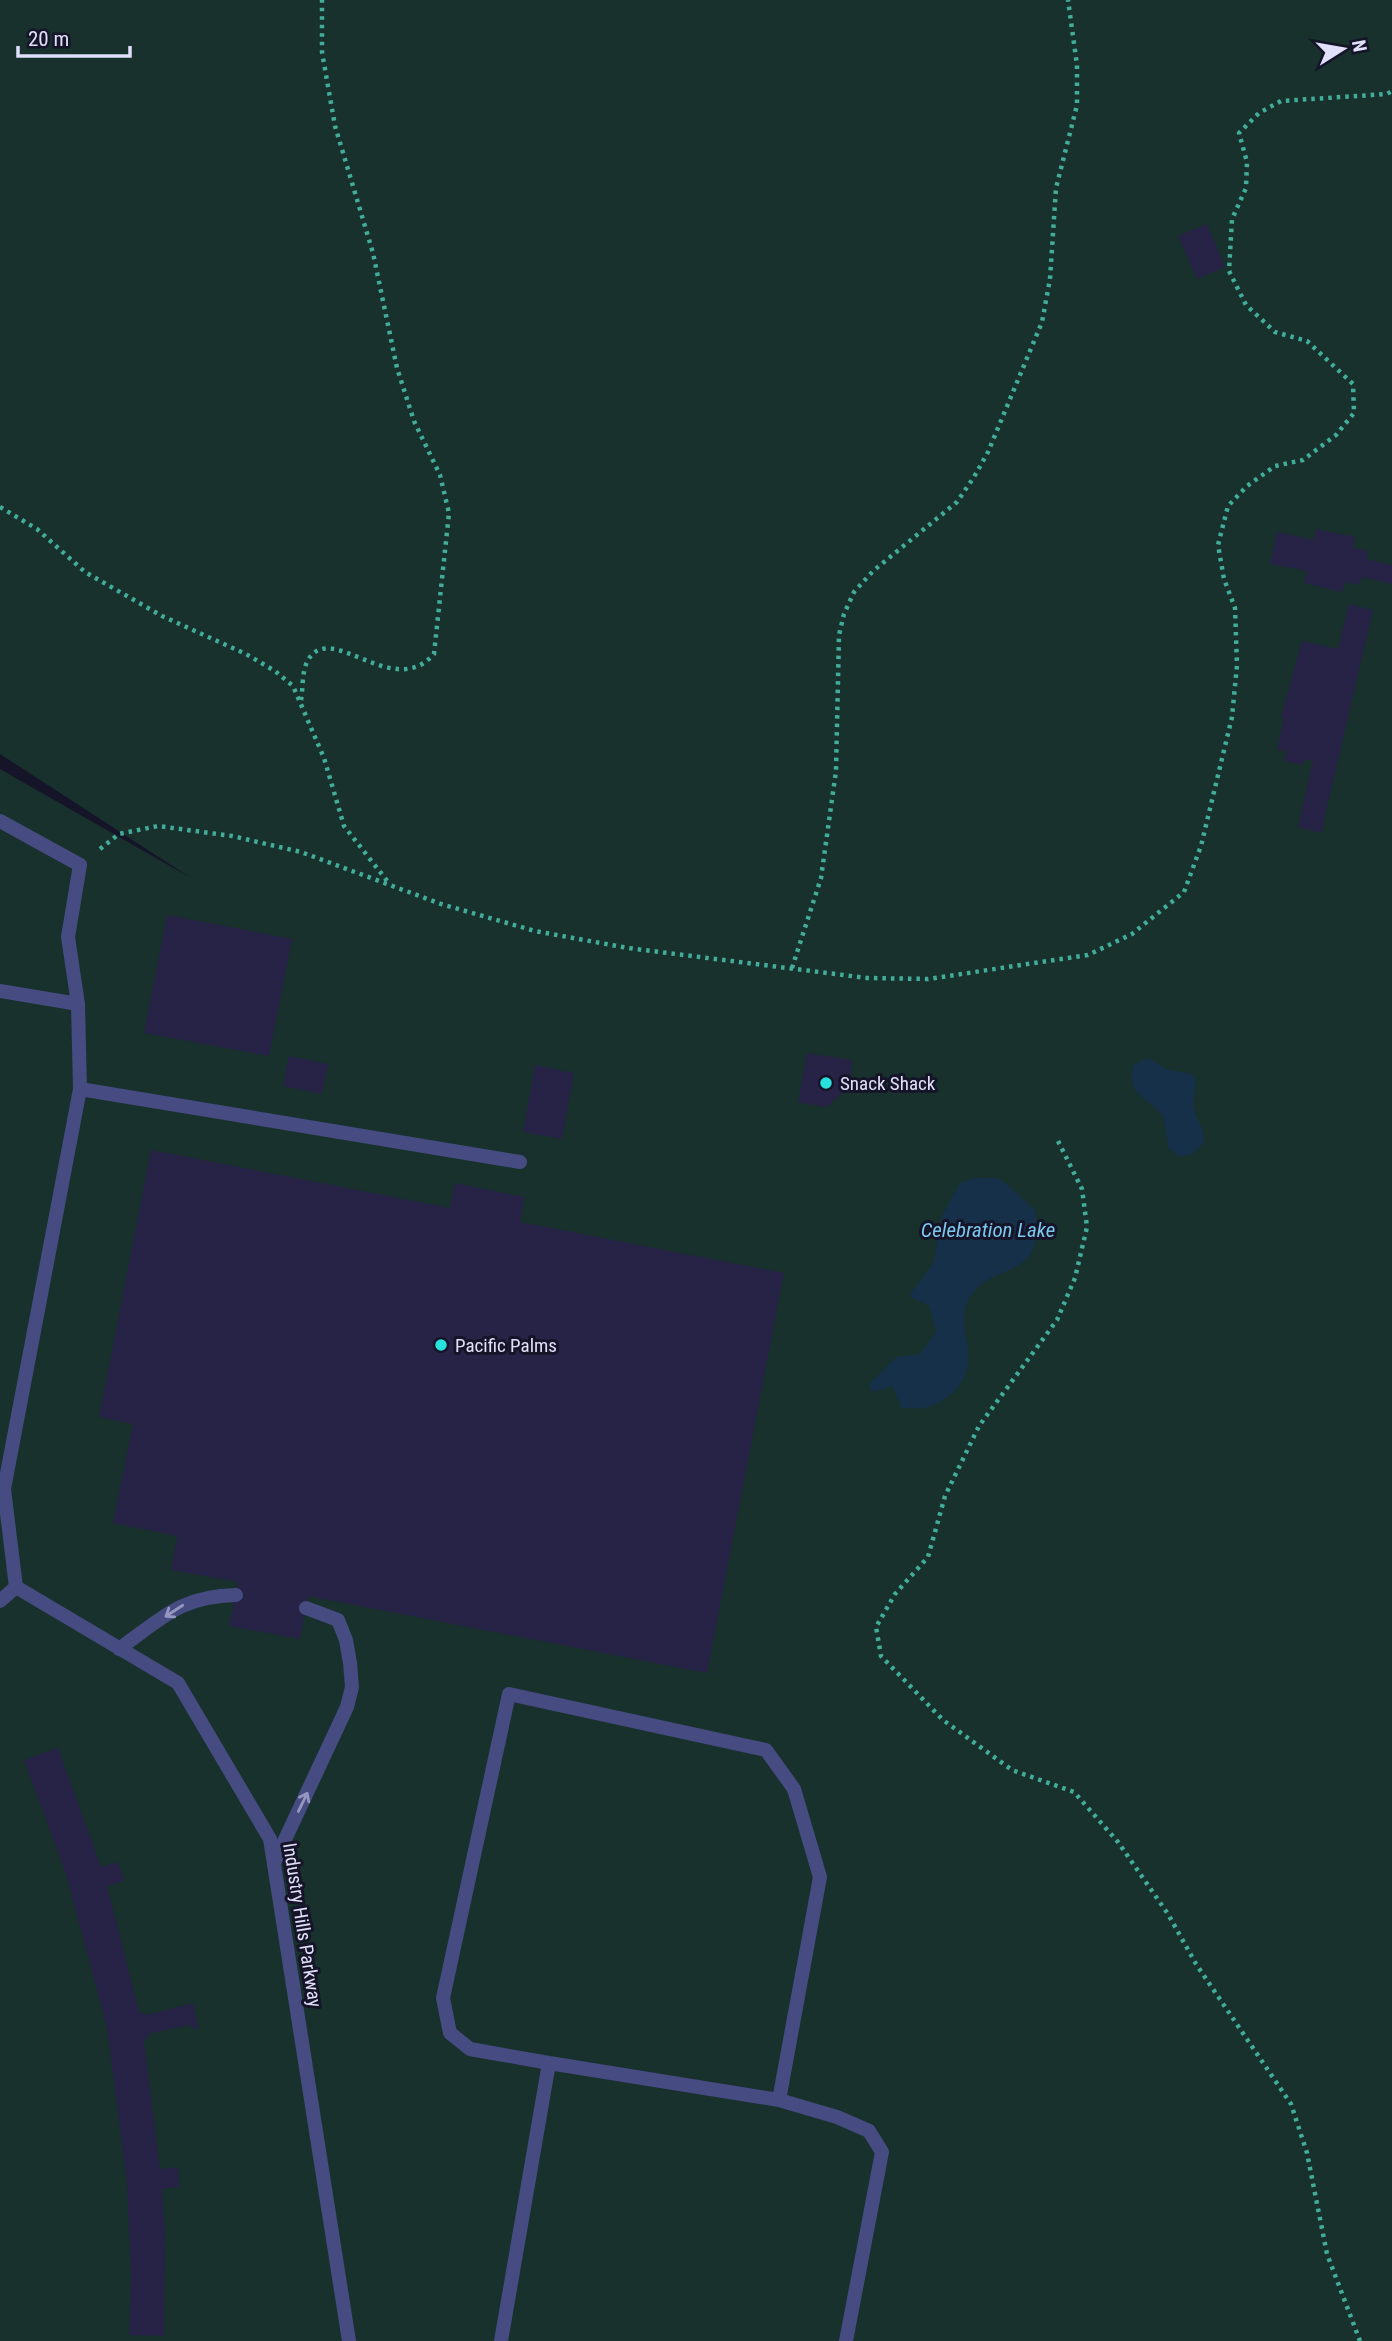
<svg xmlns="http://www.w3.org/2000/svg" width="1392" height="2341" font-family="'Roboto Condensed',sans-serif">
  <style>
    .green { fill: #18312d }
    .water { fill: #17304a }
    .building { fill: #262347 }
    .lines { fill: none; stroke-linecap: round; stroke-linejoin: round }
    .path { stroke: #42ad99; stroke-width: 4.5; stroke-dasharray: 3.5 5; stroke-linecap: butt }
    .lane { stroke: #464b81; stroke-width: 14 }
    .street { stroke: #464b81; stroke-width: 14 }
    .oneway { stroke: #9396be }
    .poi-dot { fill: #26e1dc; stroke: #151428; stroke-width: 2.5 }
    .labels { text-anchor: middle; stroke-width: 6; stroke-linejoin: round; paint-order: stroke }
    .poi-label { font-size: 19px; fill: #e0e0fb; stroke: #151428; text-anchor: start }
    .street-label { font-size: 19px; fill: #e0e0fb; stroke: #151428 }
    .water-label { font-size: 21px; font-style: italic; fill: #7cc7ed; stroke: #151428 }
  </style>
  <rect width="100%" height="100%" fill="#151428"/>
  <path class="green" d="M0 0H1392V2341H0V769L191 878 0 754Z"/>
  <path class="water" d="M1148 1058 1168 1070 1192 1074C1200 1084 1191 1097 1194 1109 1197 1122 1205 1128 1204 1142L1194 1153 1181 1157 1169 1149 1163 1116C1147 1097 1124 1093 1134 1065Z
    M974 1178H999L1035 1210C1046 1288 987 1257 967 1303 960 1319 966 1334 968 1351 972 1376 953 1399 928 1407 921 1409 910 1408 902 1408L892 1386 872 1392 869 1384 897 1357 920 1354 936 1332 930 1306 909 1296 934 1262 941 1218 960 1183Z"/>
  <path class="building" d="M1207 224 1225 267 1197 279 1178 236Z
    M1316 529 1355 537 1353 548 1368 551 1366 559 1392 565V584L1362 577 1360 585 1345 582 1342 592 1304 583 1307 571 1270 564 1277 532 1314 540Z
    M1349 604 1373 610 1321 833 1298 827 1313 761 1305 759 1303 765 1284 761 1287 751 1277 750 1284 718 1281 717 1302 641 1338 649Z
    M167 915 292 939 269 1056 144 1033Z
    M807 1053 852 1060 850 1090H847L826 1107 798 1102Z
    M289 1056 328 1064 322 1094 283 1086Z
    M535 1065 574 1073 562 1139 523 1132Z
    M151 1150 450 1208 455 1183 524 1197 520 1222 784 1273 707 1673 308 1596 300 1639 229 1626 238 1582 171 1570 177 1536 113 1523 133 1424 99 1417Z
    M58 1748 101 1867 118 1862 124 1881 107 1886 139 2012 147 2015 193 2003 199 2031 189 2025 151 2033 144 2041 160 2169 178 2167 179 2187 162 2189 165 2232 164 2336 129 2335 131 2277 127 2183 107 2028 66 1874 24 1760Z"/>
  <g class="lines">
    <path class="path" d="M0 507 37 529 85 572 162 616 246 654 275 671 293 686 324 758 344 826 388 882
      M301 700C303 689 302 672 307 662 329 617 392 702 434 654L449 513 440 475 414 421 397 368 373 253 335 126 322 52V0
      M100 849 119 834 158 826 232 836 301 852 441 904 535 931 628 948 867 978 928 979 1088 955 1132 934 1184 892 1201 846 1232 717 1237 665 1235 608 1224 579 1218 545 1228 506 1247 486 1275 466 1303 460 1336 435 1354 413 1353 384 1307 341 1275 332 1246 305 1229 271 1232 219 1246 188 1247 162 1239 133 1259 113 1281 101 1387 94 1392 91
      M792 968 821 878 836 771 839 635 844 614 854 592 873 571 957 502 974 477 988 452 1042 322 1050 279 1056 188 1077 105V65L1068 0
      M1058 1141 1082 1189 1087 1227 1075 1278 1057 1320 979 1426 945 1496 928 1557 895 1594 876 1627 881 1656 943 1720 1012 1770 1074 1792 1118 1842 1168 1914 1196 1964 1291 2104 1307 2153 1327 2254 1360 2341"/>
    <path class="lane" d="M0 821 80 865 68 937 78 1004
      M0 991 78 1004 80 1089 4 1489 16 1587 0 1601
      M80 1089 520 1162
      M119 1649C162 1618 181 1596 236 1595
      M274 1863 347 1707 352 1687 350 1663 346 1640 338 1620 306 1608
      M549 2063 779 2100
      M501 2341 549 2063 470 2049 450 2033 443 1998 509 1694 766 1750 794 1789 820 1877 779 2100 837 2117 869 2131 882 2152 846 2341"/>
    <path class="street" d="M16 1587 178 1683 270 1839 349 2341"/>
  </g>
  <defs><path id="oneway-shaft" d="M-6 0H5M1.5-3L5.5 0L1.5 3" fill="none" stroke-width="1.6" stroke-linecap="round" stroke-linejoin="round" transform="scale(1.75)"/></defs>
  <g class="oneway">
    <use href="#oneway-shaft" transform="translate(174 1611) rotate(147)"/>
    <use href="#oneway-shaft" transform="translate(303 1802) rotate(-64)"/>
  </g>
  <g class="poi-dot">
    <circle cx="826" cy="1083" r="7"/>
    <circle cx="441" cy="1345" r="7"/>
  </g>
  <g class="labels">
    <g class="poi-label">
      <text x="840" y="1090">Snack Shack</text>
      <text x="455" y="1352">Pacific Palms</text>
    </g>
    <g class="street-label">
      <text transform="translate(303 1925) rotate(81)" y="7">Industry Hills Parkway</text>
    </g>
    <g class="water-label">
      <text x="988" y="1237">Celebration Lake</text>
    </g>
  </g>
  <g transform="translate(1343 49) rotate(79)" stroke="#151428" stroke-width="5" paint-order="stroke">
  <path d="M0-5L12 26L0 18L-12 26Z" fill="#e0e0fb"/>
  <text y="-10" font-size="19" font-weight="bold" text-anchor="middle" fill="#e0e0fb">N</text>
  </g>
  <path d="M18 46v10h112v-10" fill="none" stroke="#e0e0fb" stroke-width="3.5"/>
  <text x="28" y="46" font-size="21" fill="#e0e0fb" stroke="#151428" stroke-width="5" paint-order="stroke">20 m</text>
</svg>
